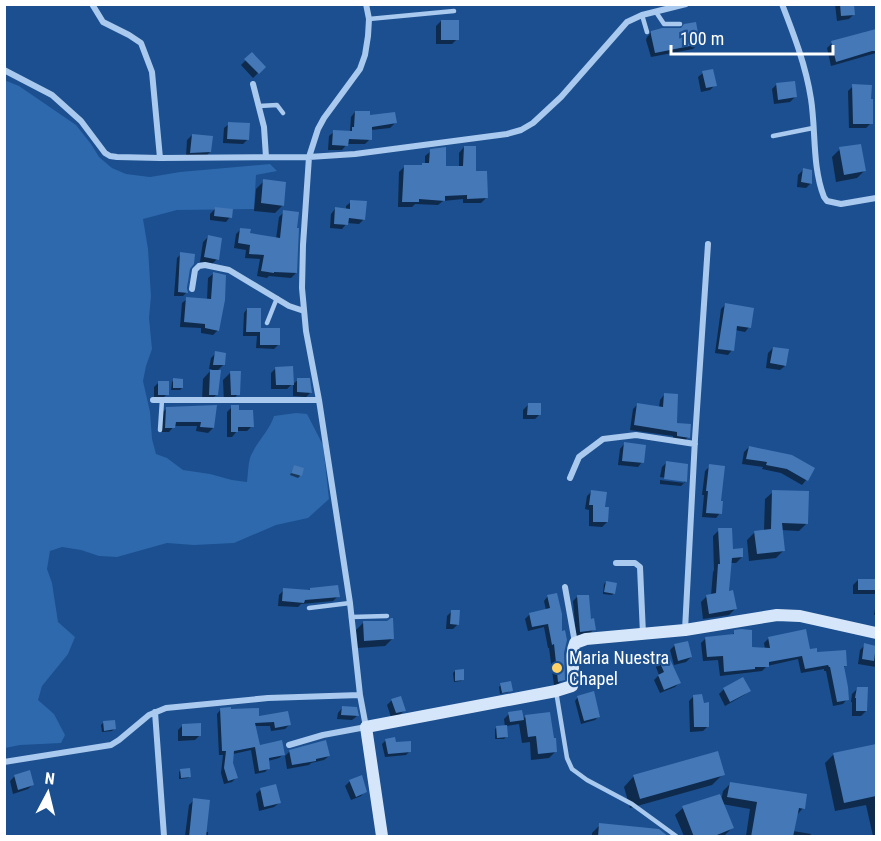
<svg xmlns="http://www.w3.org/2000/svg" width="881" height="841" font-family="'Roboto Condensed',sans-serif">
  <style>
    .green { fill: #2e69ad }
    .shadow { fill: #0007 }
    .building { fill: #4478b7 }
    .lines { fill: none; stroke-linecap: round; stroke-linejoin: round }
    .lane { stroke: #a9c9ee; stroke-width: 4.5 }
    .street { stroke: #a9c9ee; stroke-width: 6 }
    .secondary { stroke: #d6e6fa; stroke-width: 12 }
    .poi-dot { fill: #ffd166; stroke: #1b4f8f; stroke-width: 2 }
    .labels { text-anchor: middle; stroke-width: 4.5; stroke-linejoin: round; paint-order: stroke }
    .poi-label { font-size: 18px; fill: #fff; stroke: #1b4f8f; text-anchor: start }
  </style>
  <rect width="100%" height="100%" fill="#1b4f8f"/>
  <path class="green" d="M4 80 19 86 76 125 91 144 99 157 112 168 126 174 150 177 180 172 270 164 277 171 256 175 254 209 177 210 143 219 148 249 151 296 149 318 152 349 146 366 143 381 150 412 152 439 156 454 167 458 183 470 210 474 232 480 247 482C248 474 248 465 250 458 256 442 269 432 274 416L296 413 307 414 323 445 329 499 308 518 276 525 234 543 194 545 167 543 117 557 99 556 81 550 62 547 50 551 47 569 52 583 58 622 75 637 68 654 42 686 38 700 54 714 65 735 61 743 20 745 5 748Z"/>
  <path class="shadow" d="M835 4H852L854 14 849 19 837 21Z
    M441 21 457 39 452 44H436V26Z
    M652 32 698 44 693 49 651 57 646 40 647 37Z
    M872 32H876V53L831 66 827 48 832 43Z
    M252 54 264 67 253 78 241 65Z
    M703 73 715 85 710 90 701 92 698 77Z
    M777 84 795 97 790 102 774 104 772 89Z
    M853 86 871 123 866 128H849L848 91Z
    M355 112 369 117 395 123 390 128 371 130 370 139 365 144H347L342 150H328L329 136 334 132H350L351 117Z
    M229 124 248 139 243 144 223 143 224 128Z
    M192 135 210 152 205 157H186L187 140Z
    M464 147 486 198 481 203H463V199L443 201 438 205 415 204 412 207H398L399 172 404 167H420L422 165H425V156L431 151 444 168 459 167V153Z
    M840 149 864 171 857 178 836 182 832 157Z
    M803 170 811 183 806 188 797 187 798 175Z
    M264 181 283 205 275 213 254 211 256 189Z
    M351 202 364 219 359 224 347 223 342 229 330 228 331 214 335 209 346 210V206Z
    M215 209 230 217 226 222 210 220V214Z
    M284 212 296 273 291 278 269 276 267 278 257 276 260 259 245 258 246 250 234 248 236 234 241 229 248 234 276 239 279 217Z
    M208 237 217 259 212 264 200 262 203 242Z
    M181 254 188 269 187 292 183 296H174L177 258Z
    M213 274 218 330 213 335 201 333V328L180 327 182 303 187 299 207 300 208 278Z
    M725 305 749 327 745 332 735 330 732 350 728 355 715 353 721 309Z
    M247 309 260 329 278 345 274 349 256 348 257 336H243L244 313Z
    M773 348 785 366 780 370 766 368 768 353Z
    M216 353 223 365 216 372 217 394 209 402H202L203 379 212 369H209L211 358Z
    M276 368 292 384 287 389H271V373Z
    M231 372 238 394 231 402H224L223 380Z
    M174 380 182 388 180 390H171L172 382Z
    M298 380 311 392 306 397 293 396V384Z
    M159 382 167 394 162 399H154V387Z
    M664 395 675 424 688 437 684 442 673 440V436L630 430 633 409 638 404 659 407 660 400Z
    M528 405 540 414 535 419H523V410Z
    M215 407 213 428 208 433 196 431 197 426H174L169 432H161L162 413 167 408Z
    M232 407 252 426 247 431H237L232 437H227V412Z
    M624 444 642 462 638 467 618 465 620 449Z
    M749 447 806 480 802 485 781 473 762 469 763 467 742 464 744 452Z
    M667 462 686 481 681 486 660 484V480L684 483V480L660 477 662 467Z
    M294 466 300 476 298 478 290 475Z
    M710 466 719 502 720 513 716 518 702 517 704 495H702L705 471Z
    M592 491 603 509 607 522 602 527 589 526V510L585 509 587 496Z
    M773 492 807 523 799 531 781 530 784 550 776 558 749 561 747 540 754 533 764 531 765 499Z
    M719 530 732 551 742 557 736 563H730L728 593 735 609 729 615 703 619 701 602 707 596H711L713 572 714 570 713 536Z
    M858 580H876V594H853V585Z
    M606 582 614 593 612 595 603 594 604 584Z
    M310 589 338 596 333 601 301 604 298 607 278 606 279 595 284 590 308 592Z
    M548 596 563 653V679L558 684 554 685 549 648H548L544 627 528 631 525 619 530 614 546 610 544 601Z
    M577 597 594 629 589 634 576 636 573 601Z
    M876 602V615H874Z
    M452 611 458 624 453 629H446L447 616Z
    M388 622 392 639 385 646 357 648 356 630 363 623Z
    M735 632 750 648 765 649 764 643 769 638 816 653 846 665 843 668 847 699 843 704 833 706 826 671H824V669L801 673 798 659 767 666 762 671 720 676 718 660 703 661 701 643 706 638 731 636Z
    M675 645 691 657 686 662 674 665 670 650Z
    M865 645 876 647V667L858 664 860 650Z
    M660 662 679 683 675 687 660 693 654 680 659 675 656 667Z
    M455 671 463 679 461 681 454 682 453 673Z
    M501 685 511 690 509 692 500 694 499 687Z
    M724 689 749 691 744 695 725 706 719 694Z
    M857 689 866 711 861 716H852V702H851L852 694Z
    M694 696 708 726 703 731 690 732 689 701Z
    M578 697 598 717 595 720 581 724 575 701Z
    M392 700 404 711 399 715 391 717 387 705Z
    M342 708 357 716 352 720 337 719 338 713Z
    M221 709 289 725 285 729 271 731 270 726H254L259 747 284 754 279 758 268 761 269 768 265 772 255 774 251 750 233 754 231 763 236 778 232 782 224 784 221 773 223 755H219L217 714Z
    M509 714 522 720 525 717 556 751 549 758 531 760 530 742 522 743 519 724 506 726V737L504 739H495V729L497 727H505L504 719Z
    M103 723 114 729 112 731 102 732 101 725Z
    M183 725 200 735 195 740 178 741V730Z
    M386 740 395 743 410 751 406 755 385 757 382 744Z
    M876 745V836H873L866 805 835 811 825 763 834 754Z
    M289 752 329 756 324 760 311 763 309 765 287 769 285 756Z
    M181 770 190 776 188 778 179 779V772Z
    M723 774 712 785 630 808 624 787 634 776Z
    M15 776 33 784 28 789 13 794 10 781Z
    M350 781 365 791 361 796 351 800 345 786Z
    M730 784 803 808 796 816 793 831 811 834 810 836H746L750 809 722 804 732 828 724 836H684L675 815 683 808 721 801 723 791Z
    M260 790 279 803 274 807 259 811 256 794Z
    M194 800 205 832H208V836H185L189 805Z
    M600 825 657 836H592V833Z"/>
  <path class="building" d="M840 4H854L855 15 841 16Z
    M441 20H459V40H441Z
    M696 22 700 44 655 53 651 35V31L662 28H681L684 24Z
    M876 29V51H872L836 62 831 41Z
    M252 52 266 67 259 74 244 59Z
    M713 69 717 86 706 88 702 71Z
    M795 81 797 97 778 100 776 83Z
    M852 84 872 85 871 99H873V124H853Z
    M355 111H370V115L395 112 397 123 372 127V140L349 139 348 146 332 145 333 130 352 131V127H354Z
    M228 122 250 123 249 140 227 139Z
    M192 134 213 136 211 152 190 153Z
    M861 144 866 171 844 175 839 147Z
    M464 146H476V171H487L488 198 467 199V195L445 196V201L419 199V202H402L404 165H422V163H429L430 149 446 147V166H463Z
    M803 168 812 170V184L801 182Z
    M263 179 286 182 284 206 261 203Z
    M350 200 367 201 365 220 349 218 348 225 334 224 335 207 350 209Z
    M215 207 233 209 232 218 214 216Z
    M283 210 299 212 297 228H299L297 273 274 272V273L261 271 264 255 249 254 250 245 238 243 240 228 251 229 250 233 280 238Z
    M208 235 222 238 219 260 204 257Z
    M180 252 195 254 194 264 190 269 187 288 188 293 178 292Z
    M213 272 226 275 225 300 219 331 205 328V324L184 322 186 297 211 299Z
    M725 303 754 308 751 328 737 326 734 351 718 349Z
    M247 308H261V328H280V345H260V332H246Z
    M773 347 789 349 786 366 770 363Z
    M215 351 226 353 225 365H213Z
    M293 366 294 385H276L275 367Z
    M210 370H221L218 395H209Z
    M230 371H241L240 395H231Z
    M173 378 183 379V388H173Z
    M297 378H310L312 393 297 392Z
    M158 381H169V395H158Z
    M664 393 678 394 677 423 691 424 690 438 677 436V432L634 425 637 403 663 407Z
    M528 403H541V415H527Z
    M217 405 214 428 200 427 201 422H176L175 428H165L166 407Z
    M231 405H239V410H253L254 427H238V432H231Z
    M624 442 646 445 644 463 622 461Z
    M749 446 792 455 815 468 808 481 787 469 766 465 767 462 746 459Z
    M666 461 688 464 687 482 664 479Z
    M709 464 725 466 721 501H723L722 514 706 513 708 491H706Z
    M294 465 304 468 302 476 291 473Z
    M591 490 607 492 605 507H609L608 522H593V505H589Z
    M772 490 809 491 808 524 782 523 785 551 757 554 754 531 771 529Z
    M718 528H732L733 549 743 548V557L732 558 729 591 733 590 737 609 709 614 706 595 716 593 718 564H720Z
    M858 579H876V590H858Z
    M606 581 617 583 615 594 604 592Z
    M338 585 340 597 305 600 304 603 282 601 283 588 310 590V588Z
    M557 593 562 614V631L565 630 567 640 564 653 565 680 558 682 554 644 552 645 548 624 532 627 529 613 550 608 547 595Z
    M577 595H589L591 619 594 618 596 630 580 632Z
    M451 610H460L459 625 450 624Z
    M391 618H393L394 639 364 641 363 621H387Z
    M741 629 752 630V647L770 648 768 637 806 629 810 649 817 648V652L846 650 847 666H844L848 687 849 700 837 702 830 667H829L828 665 805 669 802 656 769 662V667H755V669L724 672 723 656 707 657 705 637 734 634V630Z
    M688 641 692 657 678 661 674 644Z
    M864 643 876 646 874 661 862 659Z
    M669 657 681 683 664 690 658 675 664 672 659 661Z
    M464 669V680L455 681V670Z
    M743 677 751 691 730 702 723 688Z
    M511 681 513 691 502 693 500 683Z
    M857 687H868L867 711H856V698H855Z
    M594 691 600 717 584 721 577 696Z
    M702 694 704 703 709 702V727H694L693 695Z
    M401 696 406 711 396 713 391 699Z
    M342 706 357 707 359 716 341 715Z
    M231 707V709L259 708V716L288 711 291 725 275 728 274 722 255 723 260 745 282 740 285 755 269 758 270 769 259 771 255 747 234 751 233 763 238 778 228 781 224 768 226 751H222L220 708Z
    M522 710 524 720 510 722 508 712Z
    M550 712 554 738H556L557 752 538 754 536 736 528 737 525 715Z
    M115 720 116 729 104 731 103 721Z
    M201 723V736H182V724Z
    M507 725 508 737 497 738 496 726Z
    M395 737 396 742 411 741V752L388 754 385 739Z
    M326 740 330 756 316 759V761L292 765 289 750Z
    M876 744V796L844 803 833 753Z
    M718 751 725 775 640 799 633 775Z
    M190 768 191 777 181 778 180 769Z
    M30 770 34 785 18 790 14 775Z
    M362 775 367 792 356 797 349 780Z
    M730 782 807 794 805 809 799 808 793 837H751L757 802 727 797Z
    M276 784 281 803 264 807 260 788Z
    M720 794 734 828 712 837H694L682 806Z
    M193 798 210 800 206 837H189Z
    M599 823 659 829 669 837H598Z"/>
  <g class="lines">
    <path class="lane" d="M656 12 664 24H680
      M642 15 647 32
      M369 19 454 11
      M259 106 277 105 283 113
      M773 136 813 128
      M267 323 277 298
      M160 430 162 400
      M309 608 350 603
      M351 617 387 616
      M556 691 567 758 572 769 587 780 632 804 676 836"/>
    <path class="street" d="M92 4 103 22 129 35 141 43 152 72 160 158 309 157 355 154 507 134 521 130 533 123 561 97 627 22 642 15 686 4
      M782 4C794 35 806 66 811 99 816 131 812 166 824 197L827 201 841 204 876 198
      M4 70 52 95 81 121 105 153 110 156 117 157 160 158
      M253 84 264 127 266 157
      M192 289 195 270 199 266 205 265 229 270 289 306 304 311
      M153 400H319
      M570 478 579 457 603 439 636 435 695 444
      M616 563H635L640 567 643 634
      M565 587 575 643
      M685 630 695 439 708 244
      M155 712 164 836
      M289 745 323 735 366 727 360 695 350 603 319 400 306 331 302 288 303 245 309 157 318 129 324 118 360 69 365 55 368 36 369 19 366 4
      M4 762 111 745 119 740 149 715 166 708 268 698 360 695"/>
    <path class="secondary" d="M382 836 366 727 556 691 572 686C576 672 569 657 575 643L586 639 685 630 777 615 800 616 876 633"/>
  </g>
  <circle class="poi-dot" cx="557" cy="668" r="6"/>
  <g class="labels">
    <g class="poi-label">
      <text x="569" y="664">Maria Nuestra<tspan x="569" dy="21">Chapel</tspan></text>
    </g>
  </g>
  <rect width="881" height="841" fill="none" stroke="#ffffff" stroke-width="12"/>
  <g transform="translate(48 793) rotate(7)" stroke="#1b4f8f" stroke-width="4.5" paint-order="stroke">
  <path d="M0-4.5L10 22L0 15L-10 22Z" fill="#ffffff"/>
  <text y="-9" font-size="16" font-weight="bold" text-anchor="middle" fill="#ffffff">N</text>
  </g>
  <path d="M671 45v9h162v-9" fill="none" stroke="#ffffff" stroke-width="3"/>
  <text x="680" y="45" font-size="18" fill="#ffffff" stroke="#1b4f8f" stroke-width="4.5" paint-order="stroke">100 m</text>
</svg>
